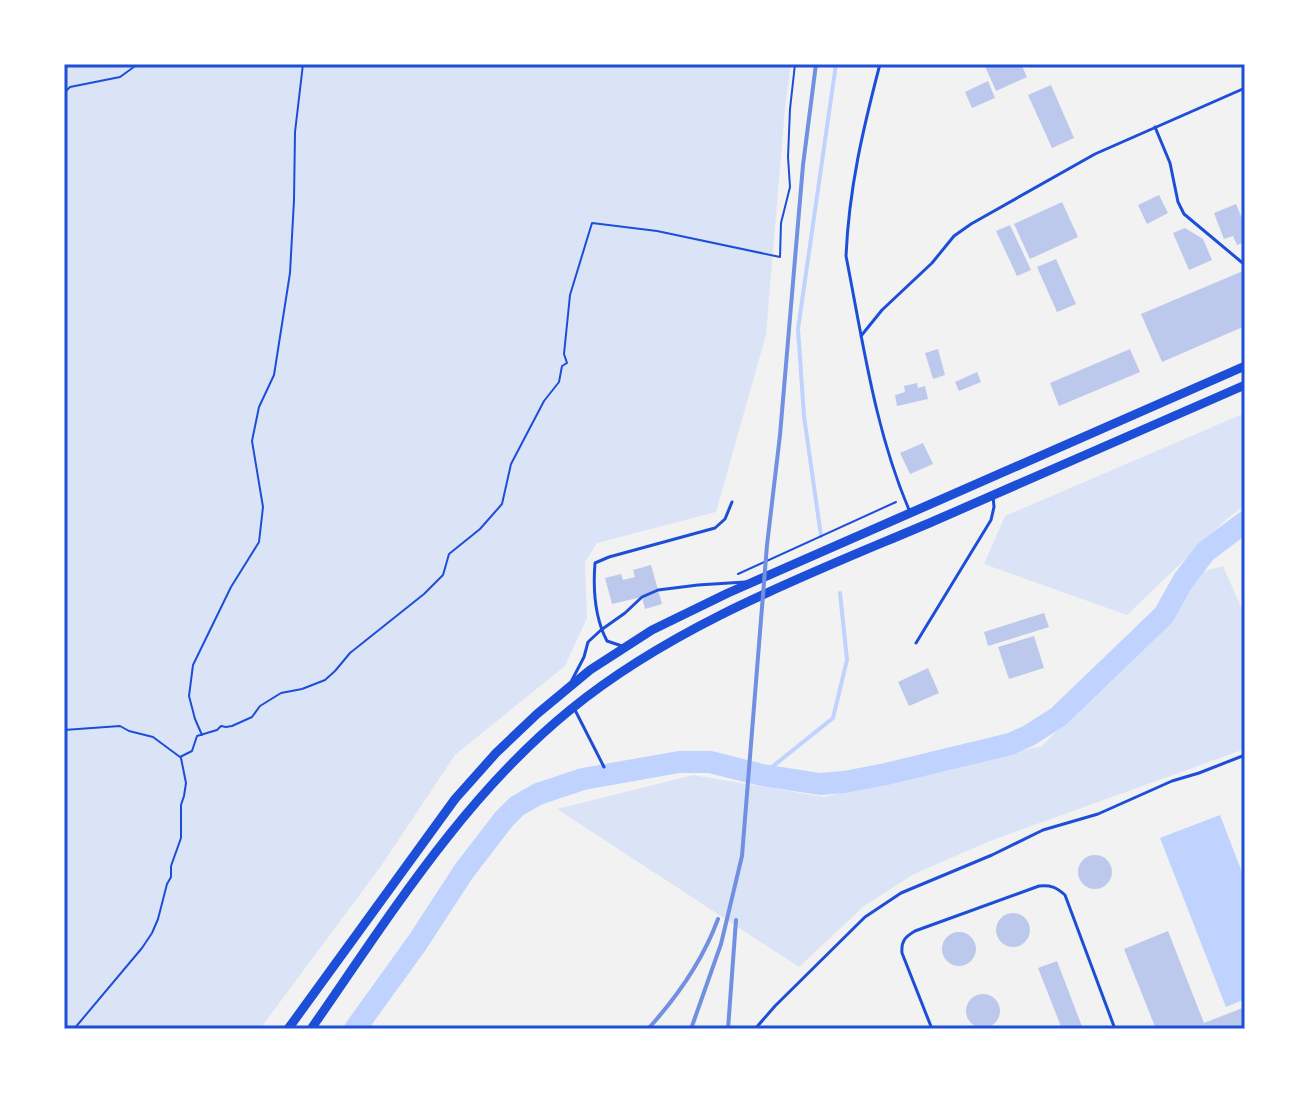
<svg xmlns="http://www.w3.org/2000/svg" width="1309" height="1093" font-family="'PT Serif',serif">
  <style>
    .green { fill: #dbe4f7 }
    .water { fill: #bfd3fe }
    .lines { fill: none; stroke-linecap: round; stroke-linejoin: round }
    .stream { stroke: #bfd3fe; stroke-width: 4 }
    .river { stroke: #bfd3fe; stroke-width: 22 }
    .building { fill: #bdc9ec }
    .path { stroke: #1d4ed8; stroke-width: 2 }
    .service { stroke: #1d4ed8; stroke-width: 3 }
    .tertiary { stroke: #1d4ed8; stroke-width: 9 }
    .rail { stroke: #7290e2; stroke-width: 4 }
    .neatline { fill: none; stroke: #1d4ed8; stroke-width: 3 }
  </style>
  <rect width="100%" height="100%" fill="#f2f2f2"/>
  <path class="green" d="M64 64H791L785 109 766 335 716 512 597 543 585 562 587 618 565 666 455 755 381 866 260 1029H64Z
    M1245 413V505L1227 519 1127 615 984 564 1005 516Z
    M1223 566 1245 616V749L990 841 914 874 864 906 799 967 557 809 693 775 824 797 1042 746 1175 610 1198 573Z"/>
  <path class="water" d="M1220 815 1245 880V999L1226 1007 1160 838Z"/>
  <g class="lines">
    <path class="stream" d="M821 536 804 416 798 329 836 64
      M762 775 833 718 847 660 840 593"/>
    <path class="river" d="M355 1029 417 943 464 871 504 819 517 806 538 794 583 779 679 762H710L762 775 820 784 844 782 886 774 1010 744 1028 736 1058 717 1164 615 1183 581 1205 552 1245 522"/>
  </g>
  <path class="building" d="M984 64H1021L1027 77 996 91Z
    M988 81 995 98 972 108 965 92Z
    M1051 85 1074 138 1052 148 1028 95Z
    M1159 195 1168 213 1147 224 1138 205Z
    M1062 202 1078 237 1030 259 1014 224Z
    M1236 204 1245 226V242L1237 245 1233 236 1224 239 1214 213Z
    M1010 225 1031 270 1017 276 996 231Z
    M1185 228 1203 239 1212 260 1189 270 1173 233Z
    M1056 259 1076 304 1057 312 1037 267Z
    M1243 271 1245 276V326L1162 362 1141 314Z
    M938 349 945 375 933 379 925 353Z
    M1130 349 1140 372 1059 406 1050 383Z
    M977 372 981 382 959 391 955 382Z
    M917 383 918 388 925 386 928 399 897 406 895 395 905 392 904 386Z
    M923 443 933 464 910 474 900 453Z
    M651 565 662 604 645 609 642 597 612 604 605 578 621 574 623 580 635 577 633 570Z
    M1044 613 1049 627 988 646 984 632Z
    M1034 636 1044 668 1009 679 998 647Z
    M928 668 939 693 909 706 898 682Z
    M1078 872a17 17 0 1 1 34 0a17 17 0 1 1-34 0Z
    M996 930a17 17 0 1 1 34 0a17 17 0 1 1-34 0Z
    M1168 931 1204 1023 1245 1007V1029H1156L1124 949Z
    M942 949a17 17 0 1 1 34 0a17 17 0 1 1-34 0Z
    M1057 961 1083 1029H1062L1038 968Z
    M966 1011a17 17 0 1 1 34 0a17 17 0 1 1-34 0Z"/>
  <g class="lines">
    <path class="path" d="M64 93 70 87 120 77 138 64
      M738 574 896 502
      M64 730 120 726 129 731 153 737 180 757 192 751 197 736 217 730 221 726 226 727 232 726 252 717 260 706 281 693 302 689 325 680 335 671 350 653 424 594 443 575 449 554 480 529 502 504 511 464 544 401 559 382 562 366 567 363 564 354 570 295 592 223 657 231 780 257 781 223 790 187 788 157 790 109 795 64
      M202 735 195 719 189 696 193 665 231 587 259 542 263 507 252 441 259 407 274 375 290 273 294 200 295 132 303 64
      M74 1029 142 948 152 933 158 919 167 884 171 877V866L181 838V805L184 796 186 783 181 758"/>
    <path class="service" d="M880 64C863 129 849 188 846 256 863 342 875 431 910 512
      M1155 127 1170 163 1178 202 1184 214 1245 265
      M861 336 882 310 932 263 954 236 971 224 1095 154 1245 88
      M916 643 991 520 994 507 993 496
      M622 646 607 641C595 618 593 588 595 563L609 557 715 528 725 519 732 502
      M572 680 584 657 588 642 601 630 625 613 642 597 658 590 698 585 745 582
      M575 710 604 767
      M755 1029 775 1006 865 917 901 893 992 855 1043 830 1098 814 1172 781 1199 773 1245 755
      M932 1029 902 953C901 941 905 937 915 931L1039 886C1051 885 1056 887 1065 895L1115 1029"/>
    <path class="tertiary" d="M288 1029 455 799 496 753 537 714 590 670 652 630 728 593 1245 366
      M311 1029C389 917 463 797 570 710 675 624 810 574 934 521 1038 476 1141 430 1245 385"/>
    <path class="rail" d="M648 1029C677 997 703 960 718 919
      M691 1029 721 944 742 856 767 545 780 435 803 165 816 64
      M728 1029 736 920"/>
  </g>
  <rect width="1309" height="1093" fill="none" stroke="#ffffff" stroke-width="132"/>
  <rect x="66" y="66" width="1177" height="961" class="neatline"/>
</svg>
